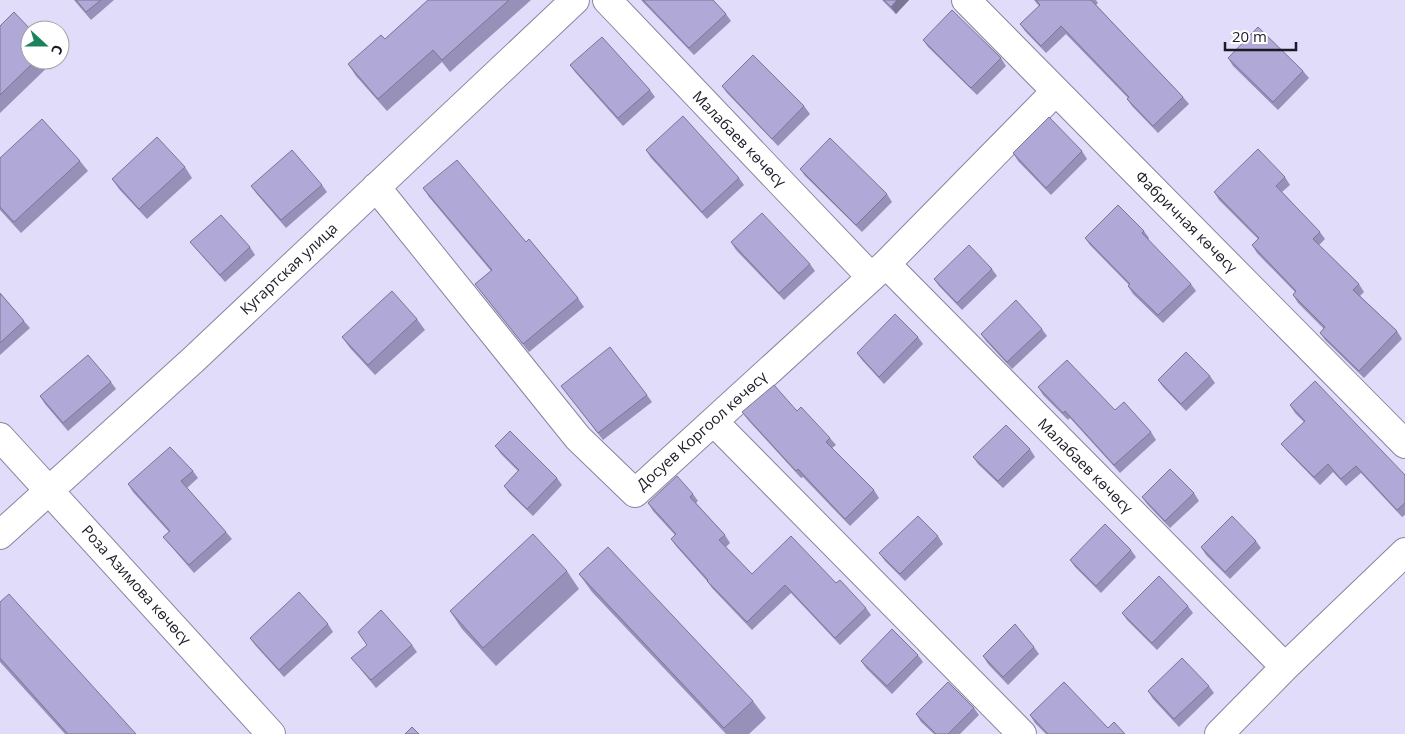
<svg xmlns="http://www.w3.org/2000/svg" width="1405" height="734" font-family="'Open Sans',sans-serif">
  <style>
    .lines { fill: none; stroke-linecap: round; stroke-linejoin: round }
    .minor-casing { stroke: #89859f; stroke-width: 30 }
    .minor { stroke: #fff; stroke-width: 28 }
    .wall { fill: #9790b9 }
    .shaded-wall { fill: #7b7696 }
    .building { fill: #b0a8d7; stroke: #7b7696 }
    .labels { text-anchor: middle; stroke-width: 4; stroke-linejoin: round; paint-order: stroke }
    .street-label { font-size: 15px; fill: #1c1a25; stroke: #fff }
  </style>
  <rect width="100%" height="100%" fill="#e1dcf9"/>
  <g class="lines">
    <defs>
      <path id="minor" d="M607 0 871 277
        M966 0 1405 444
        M376 187 578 438 635 493 886 264 1056 91
        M886 264 1285 667
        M714 422 1022 734
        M0 437 271 734
        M0 535 193 360 575 0
        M1219 734 1285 667 1405 552"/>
    </defs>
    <use href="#minor" class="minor-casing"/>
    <use href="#minor" class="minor"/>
  </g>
  <path class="wall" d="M74 0H114L91 20Z
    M428 0H531L450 72 442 62 387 111 356 76 348 64 385 39Z
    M641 0H713L726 14 731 21 694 55Z
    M882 0H909L896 14Z
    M1034 0H1096L1098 3 1096 5 1183 97 1189 104 1158 133 1132 106 1127 99 1128 98 1066 34 1046 53 1025 31 1020 24 1039 6Z
    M0 26 30 60H55L0 113Z
    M923 40 1001 58 1006 66 977 95 928 47Z
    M1228 58 1303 71 1309 78 1278 110 1233 66Z
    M570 65 650 90 655 97 623 126 575 72Z
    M722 86 804 106 810 114 778 146 727 93Z
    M646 150 739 178 744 185 707 219 651 158Z
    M1082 151 1087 159 1051 195 1018 161 1013 153Z
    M0 158 80 161 88 171 21 233 0 210Z
    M185 167 192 178 147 219 119 189 112 179Z
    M800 169 887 194 892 202 862 232 805 176Z
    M1285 177 1290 185 1282 192 1320 232 1325 239 1319 245 1359 284 1364 292 1360 296 1397 331 1402 339 1364 378 1325 340 1320 333 1324 329 1298 303 1293 295 1295 292 1257 253 1252 245 1258 239 1219 200 1214 192Z
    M322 185 327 192 286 228 256 193 251 186Z
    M423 188 526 242 578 298 584 307 529 352 475 284 491 271 429 197Z
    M1144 231 1149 238 1148 240 1191 284 1196 291 1163 323 1133 294 1128 286 1129 285 1090 245 1085 238Z
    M190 242 250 247 255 255 225 282 196 249Z
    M731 242 810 264 815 271 784 300 736 250Z
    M992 269 997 276 962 310 939 286 934 279Z
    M0 293 30 328 0 355Z
    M417 319 425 330 375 375 350 348 342 337Z
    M1042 329 1047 336 1012 369 986 341 981 334Z
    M918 337 923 344 884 384 862 360 857 353Z
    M1210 376 1215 383 1186 411 1163 387 1158 380Z
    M111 382 116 389 68 431 45 404 40 396Z
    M561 386 647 395 652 402 603 440Z
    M1038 387 1151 432 1156 440 1120 473 1070 418 1068 420 1043 395Z
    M1290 405 1405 475V515L1402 517 1361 473 1346 486 1333 472 1320 485 1287 451 1281 444 1304 422 1295 413Z
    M742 412 830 438 836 445 832 448 874 490 879 498 850 526 803 477 801 478 748 420Z
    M495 446 557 478 562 485 533 516 509 493 504 486 518 471 501 454Z
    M1030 449 1035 457 1003 488 978 464 973 457Z
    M193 471 198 478 187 488 226 532 232 539 194 573 169 544 163 537 169 532 133 492 128 484Z
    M1194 493 1199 501 1170 528 1147 504 1142 497Z
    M693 494 698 501 696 503 725 535 730 543 726 547 752 574 836 583 866 608 871 615 840 645 791 593 752 630 712 588 707 581 676 546 671 539 675 535 653 511 648 503Z
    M938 536 943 544 905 581 885 561 879 553Z
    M1256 541 1261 548 1230 579 1206 555 1201 547Z
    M1131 550 1136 557 1101 593 1075 567 1070 560Z
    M567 571 579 589 496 666 462 629 450 611Z
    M579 574 753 701 766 718 749 734H726L592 592Z
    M0 602 136 734H65L0 662Z
    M1188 606 1193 613 1157 650 1127 620 1122 613Z
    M328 624 333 632 284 677 255 645 250 638Z
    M412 645 417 652 376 688 357 665 351 658Z
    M1034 647 1039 654 1008 685 988 664 983 656Z
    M918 655 923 662 892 694 866 668 861 661Z
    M1209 686 1214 693 1179 727 1153 699 1148 691Z
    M974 708 979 715 960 734H934L921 722 916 714Z
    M1030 715 1108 728 1125 734H1046L1035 723Z"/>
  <path class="shaded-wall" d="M897 0H909L896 14 891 7Z"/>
  <path class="building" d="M76 0H101L86 12Z
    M428 0H509L442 60 433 50 378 99 348 64 381 35 385 39Z
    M643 0H713L726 14 689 48Z
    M884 0H897L891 7Z
    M1036 0H1091L1183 97 1153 126 1127 99 1129 97 1061 26 1041 46 1020 24 1040 5Z
    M952 10 1001 58 971 88 923 40Z
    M14 12 31 30H30V60H36L0 95V26Z
    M1258 27 1303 71 1273 102 1228 58Z
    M602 37 650 90 618 118 570 65Z
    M753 55 804 106 772 139 722 86Z
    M683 116 739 178 702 212 646 150Z
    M1049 117 1082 151 1046 188 1013 153Z
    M42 119 80 161 14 222 0 207V158Z
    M157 137 185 167 139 209 112 179Z
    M830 138 887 194 856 225 800 169Z
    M1258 149 1285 177 1276 186 1320 232 1313 239 1359 284 1353 290 1397 331 1359 371 1320 333 1325 327 1293 295 1296 291 1252 245 1259 238 1214 192Z
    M292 150 322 185 281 220 251 186Z
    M457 160 526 242 529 239 578 298 523 344 475 284 492 270 423 188Z
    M1118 205 1144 231 1142 233 1191 284 1158 315 1128 286 1130 284 1085 238Z
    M762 213 810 264 779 293 731 242Z
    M221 215 250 247 220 275 190 242Z
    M969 245 992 269 957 303 934 279Z
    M392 291 417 319 368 365 342 337Z
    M0 293 24 321 0 343Z
    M1016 300 1042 329 1007 362 981 334Z
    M895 314 918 337 879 377 857 353Z
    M610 347 647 395 598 433 561 386Z
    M1186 352 1210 376 1181 404 1158 380Z
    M88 355 111 382 63 423 40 396Z
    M1067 360 1115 410 1124 402 1151 432 1114 465 1065 411 1063 413 1038 387Z
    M1315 381 1405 475V503L1397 510 1356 466 1341 479 1328 464 1314 477 1281 444 1305 421 1290 405Z
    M774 385 797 411 801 407 830 438 826 442 874 490 845 519 798 469 796 471 742 412Z
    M1006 425 1030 449 998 481 973 457Z
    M510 431 557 478 527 509 504 486 519 470 495 446Z
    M170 447 193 471 181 481 226 532 189 565 163 537 170 531 128 484Z
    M1170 469 1194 493 1165 521 1142 497Z
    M677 476 693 494 690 497 725 535 719 540 752 574 791 536 836 583 840 580 866 608 835 638 785 585 747 622 707 581 708 580 671 539 676 534 648 503Z
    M918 516 938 536 900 574 879 553Z
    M1232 516 1256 541 1225 572 1201 547Z
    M1105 524 1131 550 1096 586 1070 560Z
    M533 534 567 571 483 648 450 611Z
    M608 547 753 701 724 728 579 574Z
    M1159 576 1188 606 1152 643 1122 613Z
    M299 592 328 624 279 670 250 638Z
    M9 594 136 734H68L0 658V602Z
    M381 610 412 645 371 680 351 658 367 645 358 632Z
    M1015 624 1034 647 1003 677 983 656Z
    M892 629 918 655 887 686 861 661Z
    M1182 658 1209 686 1174 719 1148 691Z
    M948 682 974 708 948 734H936L916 714Z
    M1064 682 1108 728 1114 722 1125 734H1048L1030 715Z
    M412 727 419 734H405Z"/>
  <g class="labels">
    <g class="street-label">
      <text transform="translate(739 139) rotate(46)" y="5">Малабаев көчөсү</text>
      <text transform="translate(1186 222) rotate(45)" y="5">Фабричная көчөсү</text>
      <text transform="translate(289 269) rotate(-43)" y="5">Кугартская улица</text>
      <text transform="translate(702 431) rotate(-42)" y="5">Досуев Коргоол көчөсү</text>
      <text transform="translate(1085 466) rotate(45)" y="5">Малабаев көчөсү</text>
      <text transform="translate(136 585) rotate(48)" y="5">Роза Азимова көчөсү</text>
    </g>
  </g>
  <g transform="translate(45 45) rotate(111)"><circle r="24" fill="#ffffff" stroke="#a4a3a8"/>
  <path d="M0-4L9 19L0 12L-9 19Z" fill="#1b825c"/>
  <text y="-8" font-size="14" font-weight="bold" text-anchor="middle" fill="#1c1a25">С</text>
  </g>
  <path d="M1225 42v8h71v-8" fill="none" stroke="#1c1a25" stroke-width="2.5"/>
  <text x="1232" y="42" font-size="15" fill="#1c1a25" stroke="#ffffff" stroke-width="4" paint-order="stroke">20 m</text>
</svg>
